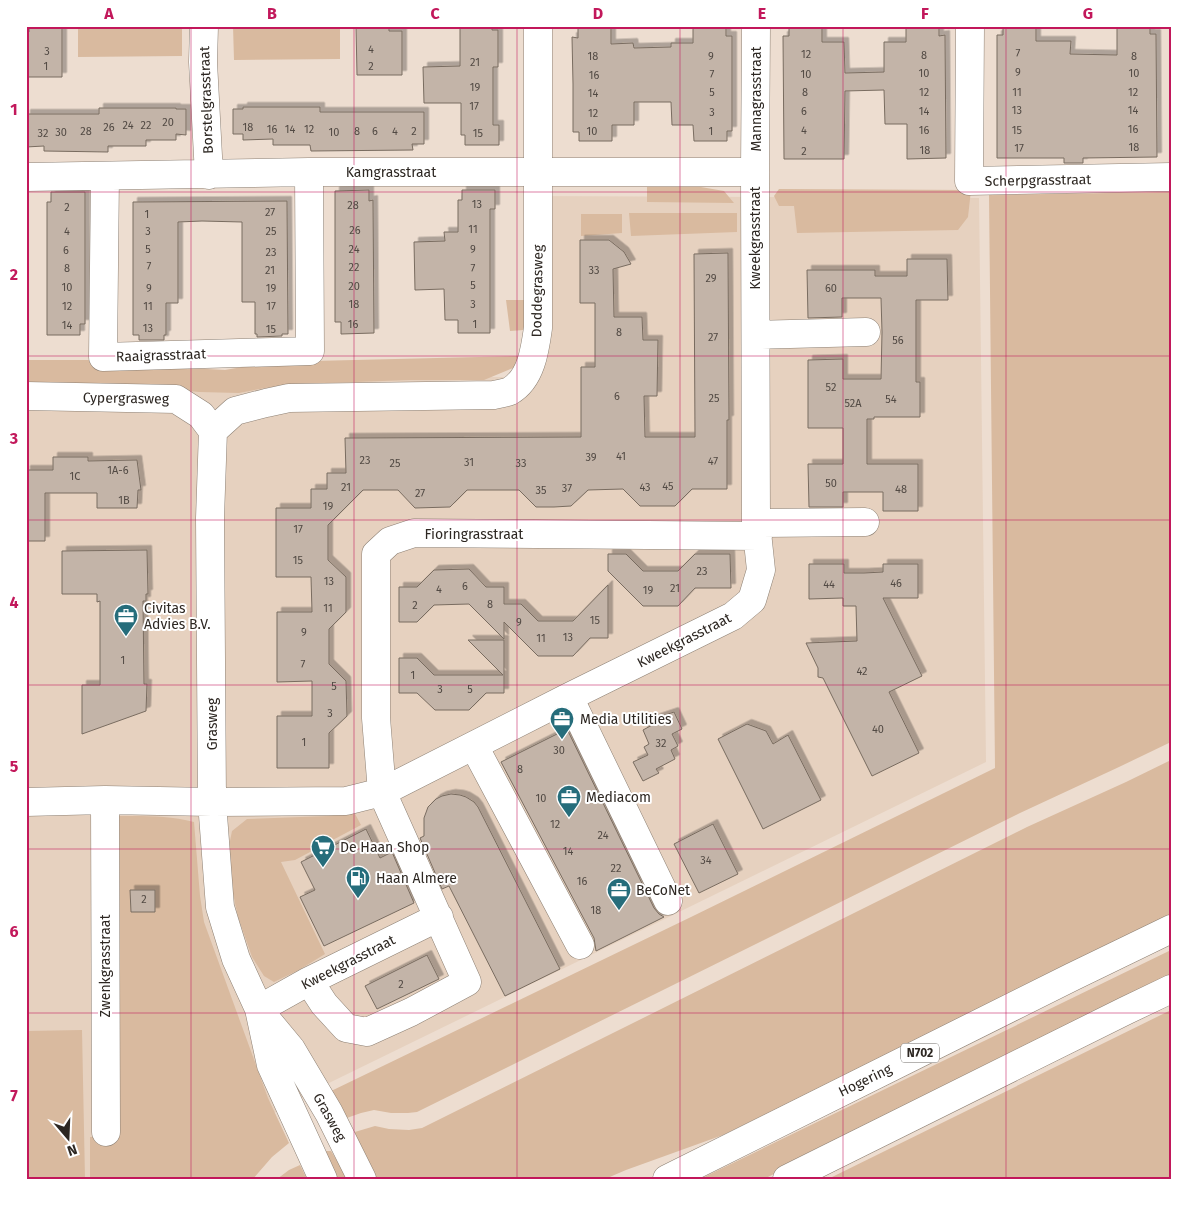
<svg xmlns="http://www.w3.org/2000/svg" width="1197" height="1205" font-family="'Fira Sans',sans-serif">
  <style>
    .built { fill: #e6d1bf }
    .green { fill: #d9ba9f }
    .building { fill: #c3b4a8; stroke: #796c60; filter: url(#shadow) }
    .lines { fill: none; stroke-linecap: round; stroke-linejoin: round }
    .minor-casing { stroke: #8d8074; stroke-width: 29 }
    .highway-casing { stroke: #8d8074; stroke-width: 29 }
    .minor { stroke: #fff; stroke-width: 28 }
    .highway { stroke: #fff; stroke-width: 28 }
    .grid { fill: none; stroke: #c2185b; stroke-width: 1; stroke-opacity: 0.55 }
    .labels { text-anchor: middle; stroke-width: 4; stroke-linejoin: round; paint-order: stroke }
    .number-label { font-size: 11px; fill: #524a44 }
    .shield { fill: #fff; stroke: #6c6864; stroke-width: 1 }
    .shield-label { font-size: 12px; font-weight: bold; fill: #2d2722 }
    .street-label { font-size: 14px; fill: #2d2722; stroke: #fff }
    .poi-label { font-size: 14px; fill: #2d2722; stroke: #fff; text-anchor: start }
    .neatline { fill: none; stroke: #c2185b; stroke-width: 2 }
    .grid-label { font-size: 16px; text-anchor: middle; font-weight: bold; fill: #c2185b }
  </style>
  <defs>
    <filter id="shadow"><feDropShadow dx="4.5" dy="-4.5" stdDeviation="0" flood-color="#0004"/></filter>
  </defs>
  <rect width="100%" height="100%" fill="#edddd0"/>
  <path class="built" d="M526 196 979 198 986 762 331 1082 153 1179H26V375L533 377Z"/>
  <path class="green" d="M78 26H182V56L78 57Z
    M233 26H340V59L234 60Z
    M647 187H701L724 191 734 203 647 202Z
    M779 189 971 190 968 217 958 230 797 233 794 206H779L774 196Z
    M1171 192V742L1119 767 1020 813 417 1112 408 1113H391L374 1110 361 1113 341 1120 327 1093 691 917 995 768 989 195Z
    M629 213H737V232L631 236Z
    M581 214H622V233L581 236Z
    M506 300H526L524 330 510 331Z
    M522 356V359L513 368 484 380H410L300 384 265 388 239 393 199 392 131 386 26 384V360H89L135 365 225 370 271 362Z
    M1171 760V919L723 1135 626 1170 605 1179H370L348 1134 375 1126 389 1129 409 1130 422 1128 1027 827 1126 782Z
    M354 812 361 825 295 860 281 862 325 954 299 970 274 982 264 976 252 957 238 917 226 861 232 831 247 819 328 816Z
    M115 816C143 816 167 815 194 822L200 896 204 922 268 1098 289 1143 272 1157 253 1179H90V1137L119 1136Z
    M1171 950V980L859 1131 764 1179H700Z
    M1171 1010V1179H828Z
    M82 1030 85 1179H26V1031Z
    M327 1151H331L348 1179H331L323 1153Z
    M300 1165 307 1179H277L289 1170Z"/>
  <path class="building" d="M29 26H62V77H26V32H29Z
    M356 26H389V31H402V75H357Z
    M460 26H492V30H498V67H493V125H499V145H465V135H461V103H424L423 67 460 66Z
    M578 26H611V44L633 43 634 48 671 47V43H693V26H726V36H732V131H727V141H694L693 125H672L671 102H634V125H612V141H579V132H573V84L572 37 578 38Z
    M789 26H822V42H844L845 73 884 72V42H906V26H939V36L945 35 946 158 907 159V124H885L884 90 845 91 844 159H784L783 36H789Z
    M1003 26H1036V41H1071L1070 54 1117 55V26H1150V34H1156L1157 157 1083 158V163H1064V158H997V35H1003Z
    M243 107H320V112H424V144H412L413 150 311 151 310 145H273V139L243 140V134H233V109H243Z
    M99 108H176V109H186V135L176 134V140H146V146H108V152L44 151V146L26 147V114H99Z
    M369 190V201L373 200 374 333 341 334V322H335V191Z
    M462 190H495V209H490V333H458V320H445L444 289 415 290 414 242 445 241 444 232H458V200H462Z
    M51 192H85V324H80V335H47V202H51Z
    M287 201 288 334H282V336L257 337V334H255V302H242V222L202 221 178 222V303H166V335H164V340H139V335H133V202Z
    M580 240H609L624 252 631 264 613 269 614 317H642L643 340H658L657 396H644L645 437H695L694 254 728 253 729 420H727V489H692L675 506H640L623 489 588 490 571 506 554 507H536L519 490H467L450 507 415 508 398 490H363L328 525V560L346 577V612L329 629V664L346 681 347 716 329 733V768H277V716H312V681L277 682V612H312L311 577H276V508H311V489H327V473H346L345 438 581 437V367H595V303H580Z
    M907 259H947L948 300H916V382H920V417H874V419H867V464H918V511H883V492H843V507H809L808 464H843V428H808V360L843 359V379H881L882 332 881 298H842V317L808 318 807 270H875V276H907Z
    M53 457H88V461L137 460 141 490H138L137 508H97V493H45V541H26V470H53Z
    M147 550 148 594H146V601H143L144 684H147L146 711 82 734V685H100V601L97 602V594H62V551Z
    M608 554H626L643 571H678L695 554H730L731 588H695L678 606H643L608 571Z
    M809 564H844V573H864L883 572V564H918V598H883L922 676 889 692 919 753 872 776 823 678 818 677V668L806 643 857 641 856 606H843V598L809 599Z
    M469 569 486 587H504V604H521L538 621H573L608 585V638H590L573 656H538L504 622V639L469 604 434 605 417 622H399V587H417L434 570Z
    M468 640H504V693H486L469 710H435L417 693H399V658H417L434 675H503Z
    M674 712 682 729 672 734 678 746 671 750 675 759 656 769 659 773 643 781 633 762 648 755 644 747 649 744 643 730 654 724 653 719Z
    M747 724 766 731 773 744 788 735 821 800 763 829 718 739Z
    M567 729 654 908 659 914 664 917 596 951 594 938 501 762Z
    M451 794 460 795 466 797 474 802 478 807 560 969 505 996 449 886 442 889 420 838 424 836V818L428 807 436 799 442 796Z
    M713 824 738 874 699 893 674 844Z
    M366 829 380 858 392 852 414 903 324 946 300 897 315 890 301 862Z
    M130 890H155V912H131Z
    M427 955 439 979 377 1009 365 986Z"/>
  <g class="lines">
    <defs>
      <path id="minor" d="M204 26 203 62 209 175
        M970 26 969 181 1171 177
        M105 176 103 357 310 351 309 172
        M26 177 309 172H755
        M756 335 866 332
        M26 396 176 399 201 415 213 431
        M213 431 210 518 212 802 220 907 236 959 259 1009 271 1065 323 1179
        M213 431 235 411 266 403 289 398 494 395C499 394 505 393 510 391 531 379 535 350 538 328V26
        M756 523 865 522
        M569 697 668 901
        M474 746 580 945
        M105 800 106 1132
        M26 802 105 800 212 802 346 801 382 792 569 697 733 616 752 600 761 570 756 523 755 172 756 26
        M309 981 324 1004 346 1028 367 1032 411 1012 467 982 382 792 376 718V554L390 541 414 533 758 536
        M259 1009 309 981 439 917
        M262 1014 291 1049 329 1113 362 1179"/>
      <path id="highway" d="M667 1179 1072 977 1171 929
        M787 1179 1125 1011 1171 989"/>
    </defs>
    <use href="#minor" class="minor-casing"/>
    <use href="#highway" class="highway-casing"/>
    <use href="#minor" class="minor"/>
    <use href="#highway" class="highway"/>
  </g>
  <path class="grid" d="M191 26V1179M354 26V1179M517 26V1179M680 26V1179M843 26V1179M1006 26V1179M26 192H1171M26 356H1171M26 520H1171M26 685H1171M26 849H1171M26 1013H1171"/>
  <defs>
    <symbol id="office-pin" viewBox="-11 -11 22 30"><path d="M0 17L-7.5 6A9.5 9.5 0 1 1 7.5 6Z" fill="#266d7b" stroke="#fff"/><path d="M-6-3h4V-5.5h4V-3h4V5H-6ZM-1-4.5V-3h2v-1.5ZM-6 0V1H6V0Z" fill="#fff"/></symbol>
    <symbol id="supermarket-pin" viewBox="-11 -11 22 30"><path d="M0 17L-7.5 6A9.5 9.5 0 1 1 7.5 6Z" fill="#266d7b" stroke="#fff"/><path d="M-6-5.5h2.5l.6 2H6L4.5 2H-2.5L-4.4-4H-6ZM-1.5 3.2a1.3 1.3 0 1 0 .1 0ZM3 3.2a1.3 1.3 0 1 0 .1 0Z" fill="#fff"/></symbol>
    <symbol id="fuel-pin" viewBox="-11 -11 22 30"><path d="M0 17L-7.5 6A9.5 9.5 0 1 1 7.5 6Z" fill="#266d7b" stroke="#fff"/><path d="M-5.5-6h7V0h2V4h1.3V-2.5L3-4.5l.8-.8L6-3V5H2.5V1h-1V6h-7ZM-4.2-4.7v3.2H.2V-4.7Z" fill="#fff"/></symbol>
  </defs>
  <g fill-rule="evenodd">
    <use href="#office-pin" x="112" y="602" width="28" height="38"/>
    <use href="#office-pin" x="548" y="705" width="28" height="38"/>
    <use href="#office-pin" x="555" y="783" width="28" height="38"/>
    <use href="#supermarket-pin" x="309" y="833" width="28" height="38"/>
    <use href="#fuel-pin" x="344" y="864" width="28" height="38"/>
    <use href="#office-pin" x="605" y="876" width="28" height="38"/>
  </g>
  <g class="labels">
    <g class="number-label">
      <text x="371" y="53">4</text>
      <text x="47" y="55">3</text>
      <text x="1018" y="57">7</text>
      <text x="806" y="58">12</text>
      <text x="924" y="59">8</text>
      <text x="593" y="60">18</text>
      <text x="711" y="60">9</text>
      <text x="1134" y="60">8</text>
      <text x="475" y="66">21</text>
      <text x="46" y="70">1</text>
      <text x="371" y="70">2</text>
      <text x="1018" y="76">9</text>
      <text x="924" y="77">10</text>
      <text x="1134" y="77">10</text>
      <text x="712" y="78">7</text>
      <text x="806" y="78">10</text>
      <text x="594" y="79">16</text>
      <text x="475" y="91">19</text>
      <text x="712" y="96">5</text>
      <text x="805" y="96">8</text>
      <text x="924" y="96">12</text>
      <text x="1017" y="96">11</text>
      <text x="1133" y="96">12</text>
      <text x="593" y="97">14</text>
      <text x="474" y="110">17</text>
      <text x="1017" y="114">13</text>
      <text x="1133" y="114">14</text>
      <text x="804" y="115">6</text>
      <text x="924" y="115">14</text>
      <text x="712" y="116">3</text>
      <text x="593" y="117">12</text>
      <text x="168" y="126">20</text>
      <text x="128" y="129">24</text>
      <text x="146" y="129">22</text>
      <text x="109" y="131">26</text>
      <text x="248" y="131">18</text>
      <text x="272" y="133">16</text>
      <text x="290" y="133">14</text>
      <text x="309" y="133">12</text>
      <text x="1133" y="133">16</text>
      <text x="804" y="134">4</text>
      <text x="924" y="134">16</text>
      <text x="1017" y="134">15</text>
      <text x="86" y="135">28</text>
      <text x="357" y="135">8</text>
      <text x="375" y="135">6</text>
      <text x="395" y="135">4</text>
      <text x="414" y="135">2</text>
      <text x="592" y="135">10</text>
      <text x="711" y="135">1</text>
      <text x="61" y="136">30</text>
      <text x="334" y="136">10</text>
      <text x="43" y="137">32</text>
      <text x="478" y="137">15</text>
      <text x="1134" y="151">18</text>
      <text x="1019" y="152">17</text>
      <text x="925" y="154">18</text>
      <text x="804" y="155">2</text>
      <text x="477" y="208">13</text>
      <text x="353" y="209">28</text>
      <text x="67" y="211">2</text>
      <text x="270" y="216">27</text>
      <text x="147" y="218">1</text>
      <text x="473" y="233">11</text>
      <text x="355" y="234">26</text>
      <text x="67" y="235">4</text>
      <text x="148" y="235">3</text>
      <text x="271" y="235">25</text>
      <text x="148" y="253">5</text>
      <text x="354" y="253">24</text>
      <text x="473" y="253">9</text>
      <text x="66" y="254">6</text>
      <text x="271" y="256">23</text>
      <text x="149" y="270">7</text>
      <text x="354" y="271">22</text>
      <text x="67" y="272">8</text>
      <text x="473" y="272">7</text>
      <text x="270" y="274">21</text>
      <text x="594" y="274">33</text>
      <text x="711" y="282">29</text>
      <text x="473" y="289">5</text>
      <text x="354" y="290">20</text>
      <text x="67" y="291">10</text>
      <text x="149" y="292">9</text>
      <text x="271" y="292">19</text>
      <text x="831" y="292">60</text>
      <text x="354" y="308">18</text>
      <text x="473" y="308">3</text>
      <text x="67" y="310">12</text>
      <text x="148" y="310">11</text>
      <text x="271" y="310">17</text>
      <text x="353" y="328">16</text>
      <text x="475" y="328">1</text>
      <text x="67" y="329">14</text>
      <text x="148" y="332">13</text>
      <text x="271" y="333">15</text>
      <text x="619" y="336">8</text>
      <text x="713" y="341">27</text>
      <text x="898" y="344">56</text>
      <text x="831" y="391">52</text>
      <text x="617" y="400">6</text>
      <text x="714" y="402">25</text>
      <text x="891" y="403">54</text>
      <text x="853" y="407">52A</text>
      <text x="621" y="460">41</text>
      <text x="591" y="461">39</text>
      <text x="365" y="464">23</text>
      <text x="713" y="465">47</text>
      <text x="469" y="466">31</text>
      <text x="395" y="467">25</text>
      <text x="521" y="467">33</text>
      <text x="118" y="474">1A-6</text>
      <text x="75" y="480">1C</text>
      <text x="831" y="487">50</text>
      <text x="668" y="490">45</text>
      <text x="346" y="491">21</text>
      <text x="645" y="491">43</text>
      <text x="567" y="492">37</text>
      <text x="901" y="493">48</text>
      <text x="541" y="494">35</text>
      <text x="420" y="497">27</text>
      <text x="124" y="504">1B</text>
      <text x="328" y="510">19</text>
      <text x="298" y="533">17</text>
      <text x="298" y="564">15</text>
      <text x="702" y="575">23</text>
      <text x="329" y="585">13</text>
      <text x="896" y="587">46</text>
      <text x="829" y="588">44</text>
      <text x="465" y="590">6</text>
      <text x="675" y="592">21</text>
      <text x="439" y="593">4</text>
      <text x="648" y="594">19</text>
      <text x="490" y="608">8</text>
      <text x="415" y="609">2</text>
      <text x="328" y="612">11</text>
      <text x="595" y="624">15</text>
      <text x="519" y="626">9</text>
      <text x="304" y="636">9</text>
      <text x="568" y="641">13</text>
      <text x="541" y="642">11</text>
      <text x="123" y="664">1</text>
      <text x="303" y="668">7</text>
      <text x="862" y="675">42</text>
      <text x="413" y="679">1</text>
      <text x="334" y="690">5</text>
      <text x="440" y="693">3</text>
      <text x="470" y="693">5</text>
      <text x="330" y="717">3</text>
      <text x="878" y="733">40</text>
      <text x="304" y="746">1</text>
      <text x="661" y="747">32</text>
      <text x="559" y="754">30</text>
      <text x="520" y="773">8</text>
      <text x="541" y="802">10</text>
      <text x="555" y="828">12</text>
      <text x="603" y="839">24</text>
      <text x="568" y="855">14</text>
      <text x="706" y="864">34</text>
      <text x="616" y="872">22</text>
      <text x="582" y="885">16</text>
      <text x="144" y="903">2</text>
      <text x="596" y="914">18</text>
      <text x="401" y="988">2</text>
    </g>
    <rect class="shield" x="901" y="1043.5" width="38" height="19" rx="4"/>
    <g class="shield-label">
      <text x="920" y="1057">N702</text>
    </g>
    <g class="street-label">
      <text transform="translate(756 99) rotate(-90)" y="5">Mannagrasstraat</text>
      <text transform="translate(206 100) rotate(-92)" y="5">Borstelgrasstraat</text>
      <text x="391" y="177">Kamgrasstraat</text>
      <text transform="translate(1038 180) rotate(-1)" y="5">Scherpgrasstraat</text>
      <text transform="translate(755 238) rotate(-90)" y="5">Kweekgrasstraat</text>
      <text transform="translate(537 291) rotate(-89)" y="5">Doddegrasweg</text>
      <text transform="translate(161 355) rotate(-2)" y="5">Raaigrasstraat</text>
      <text transform="translate(126 398) rotate(1)" y="5">Cypergrasweg</text>
      <text x="474" y="539">Fioringrasstraat</text>
      <text transform="translate(684 640) rotate(-27)" y="5">Kweekgrasstraat</text>
      <text transform="translate(212 724) rotate(-90)" y="5">Grasweg</text>
      <text transform="translate(348 962) rotate(-27)" y="5">Kweekgrasstraat</text>
      <text transform="translate(105 966) rotate(-90)" y="5">Zwenkgrasstraat</text>
      <text transform="translate(865 1080) rotate(-26)" y="5">Hogering</text>
      <text transform="translate(330 1117) rotate(61)" y="5">Grasweg</text>
    </g>
    <g class="poi-label">
      <text x="144" y="613">Civitas<tspan x="144" dy="16">Advies B.V.</tspan></text>
      <text x="580" y="724">Media Utilities</text>
      <text x="586" y="802">Mediacom</text>
      <text x="340" y="852">De Haan Shop</text>
      <text x="376" y="883">Haan Almere</text>
      <text x="636" y="895">BeCoNet</text>
    </g>
  </g>
  <rect width="1197" height="1205" fill="none" stroke="#ffffff" stroke-width="55"/>
  <g transform="translate(68 1138) rotate(161)" stroke="#ffffff" stroke-width="4" paint-order="stroke">
  <path d="M0-4L9 19L0 12L-9 19Z" fill="#2d2722"/>
  <text y="-8" font-size="14" font-weight="bold" text-anchor="middle" fill="#2d2722">N</text>
  </g>
  <rect x="28" y="28" width="1142" height="1150" class="neatline"/>
  <g class="grid-label">
    <text x="109" y="19">A</text>
    <text x="272" y="19">B</text>
    <text x="435" y="19">C</text>
    <text x="598" y="19">D</text>
    <text x="762" y="19">E</text>
    <text x="925" y="19">F</text>
    <text x="1088" y="19">G</text>
    <text x="14" y="115">1</text>
    <text x="14" y="280">2</text>
    <text x="14" y="444">3</text>
    <text x="14" y="608">4</text>
    <text x="14" y="772">5</text>
    <text x="14" y="937">6</text>
    <text x="14" y="1101">7</text>
  </g>
</svg>
